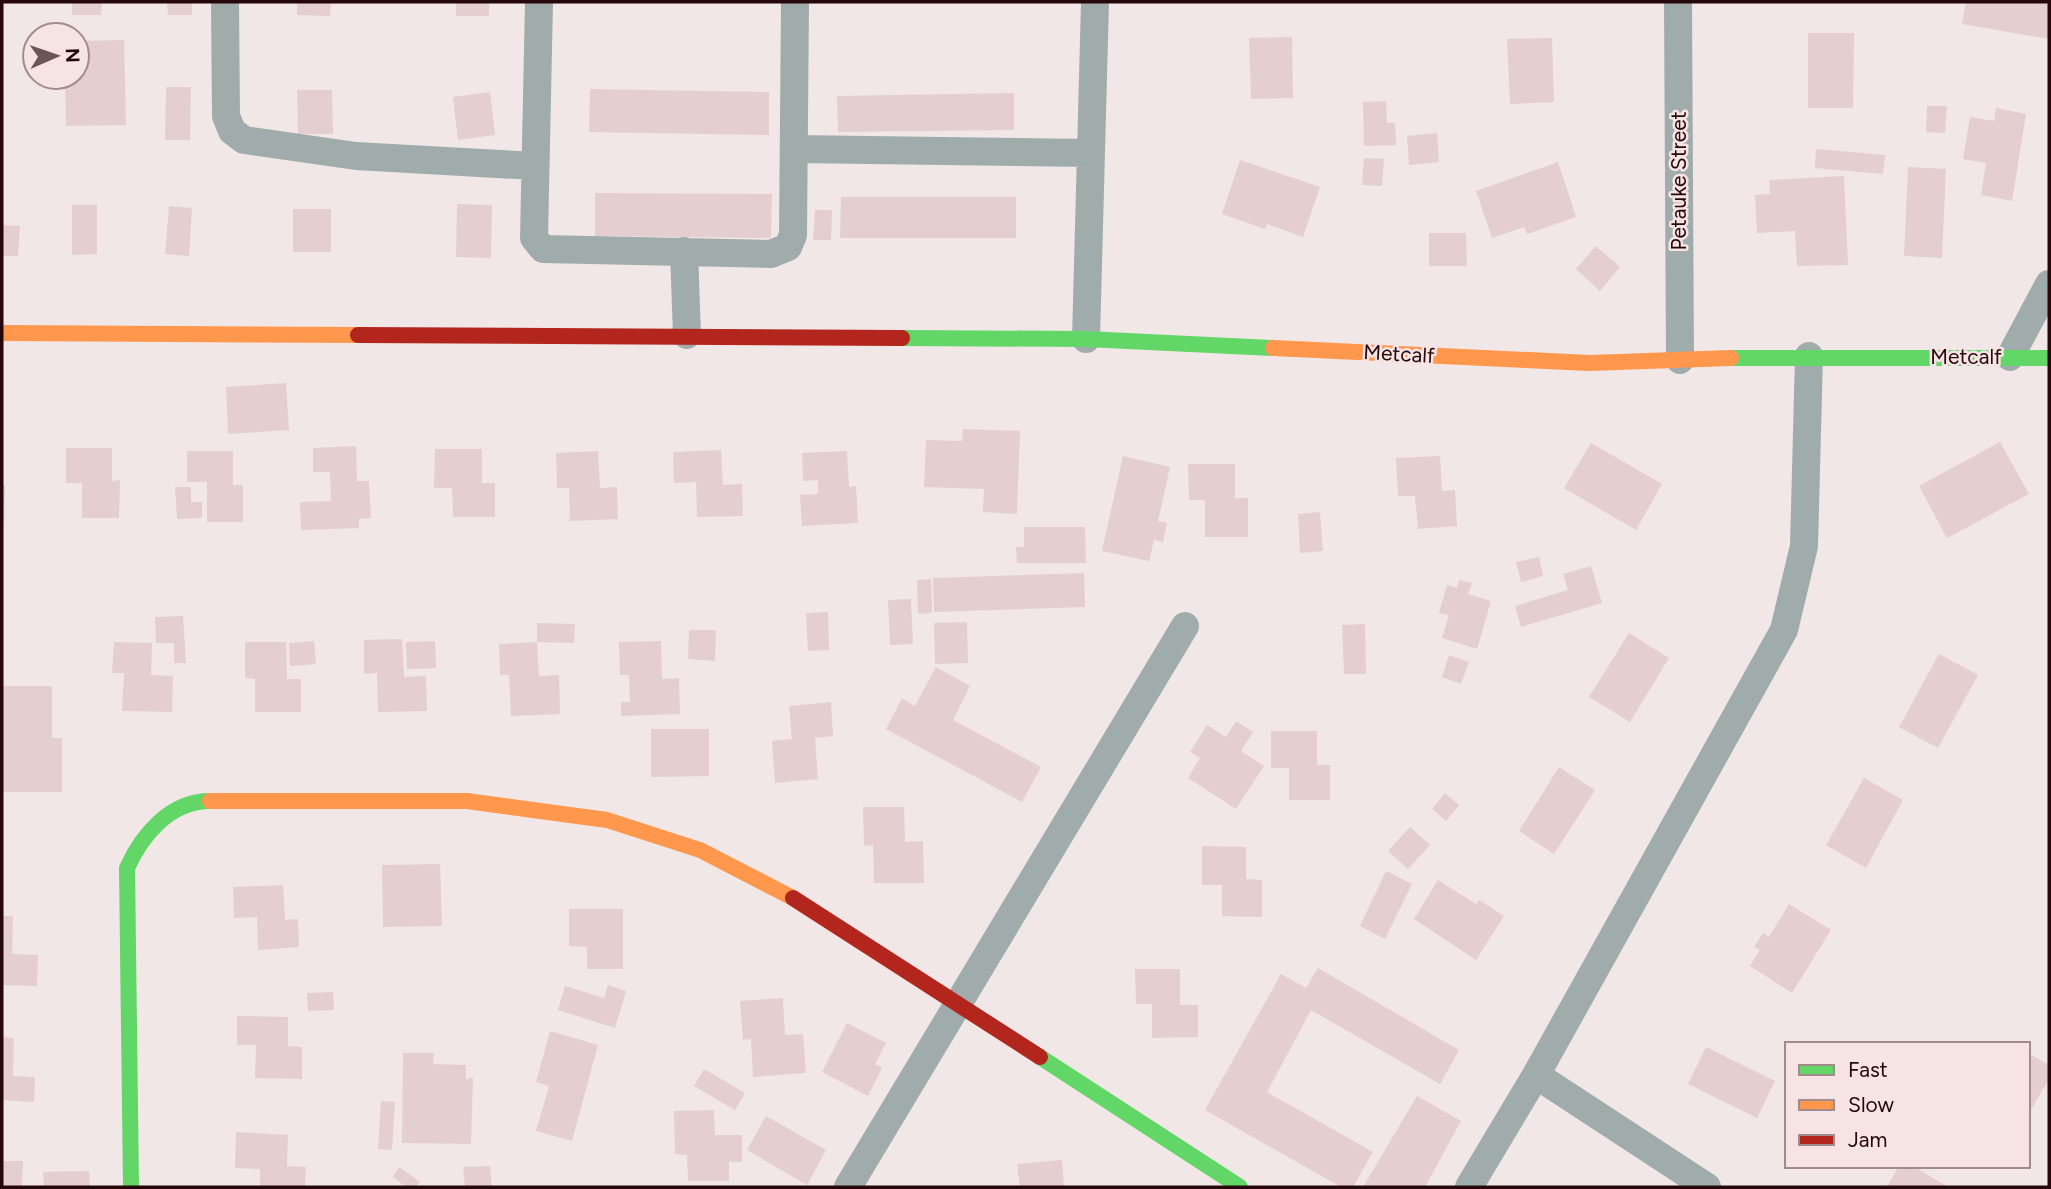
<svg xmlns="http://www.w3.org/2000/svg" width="2051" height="1189" font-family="Figtree,sans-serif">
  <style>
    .building { fill: #e4cecf }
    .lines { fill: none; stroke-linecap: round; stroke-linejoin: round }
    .street { stroke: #a0acac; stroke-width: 28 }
    .fast { stroke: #63d668; stroke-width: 16 }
    .slow { stroke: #ff974d; stroke-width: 16 }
    .jam { stroke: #b3261e; stroke-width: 16 }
    .labels { text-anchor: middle; stroke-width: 5; stroke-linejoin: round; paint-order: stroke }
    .street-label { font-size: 21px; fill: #26070a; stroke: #f6e3e3 }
  </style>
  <rect width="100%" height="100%" fill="#f2e7e7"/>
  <path class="building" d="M72 2H102L101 15H72Z
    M167 2H192V15H168Z
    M297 2H331L330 16 297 15Z
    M456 2H489V16H456Z
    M1966 2H2049V39L1962 24Z
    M1808 33H1854L1853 108H1808Z
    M1292 37 1293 98 1251 99 1249 38Z
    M1552 38 1554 102 1510 104 1507 39Z
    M124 40 126 125 66 126 65 77H77V41Z
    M166 87H191L190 140H165Z
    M590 89 769 92V135L589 132Z
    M297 90H332L333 134H298Z
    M490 92 495 135 458 140 453 97Z
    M1014 93V130L838 132 837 96Z
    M1386 101 1387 123H1395L1396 145 1364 146 1363 102Z
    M1927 106H1947L1945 133 1926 132Z
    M1996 108 2026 114 2012 201 1981 195 1986 163 1963 159 1970 117 1994 121Z
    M1437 133 1439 162 1409 165 1407 136Z
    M1816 149 1885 155 1883 174 1815 168Z
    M1364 158 1384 159 1382 186 1362 185Z
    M1240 160 1320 187 1303 237 1267 224 1265 229 1222 214Z
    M1558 162 1576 217 1527 234 1524 227 1492 238 1476 191Z
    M1908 167 1946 169 1942 258 1904 256Z
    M1844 176 1848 265 1797 266 1795 231 1757 233 1755 195 1770 194 1769 180Z
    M595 193 772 194 771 238 595 236Z
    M841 197H1016V238H840Z
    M457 204 492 205 491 258 456 257Z
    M72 205H97V254L72 255Z
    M169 206 192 208 189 256 165 254Z
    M293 209H331V252H293Z
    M815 210H832L831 240H813Z
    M2 225 20 226 18 256H2Z
    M1429 233H1466L1467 266H1429Z
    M1596 246 1620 267 1600 291 1576 269Z
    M286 383 289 430 228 434 226 387Z
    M963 429 1020 431 1017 514 983 512 984 489 924 487 926 440 962 441Z
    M2000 442 2029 494 1947 538 1919 486Z
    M1591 443 1662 484 1636 530 1564 488Z
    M356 446 357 481H369L371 518 359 519V528L301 530 300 502 331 501 330 472H313V448Z
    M66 448H112V481L120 480 119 518H82V483H66Z
    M435 449H482V483H495V517H453L452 488H434Z
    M721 450 723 485 742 484 743 516 697 517 696 482 674 483 673 452Z
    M187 451H233V485H243V522H207V482H187Z
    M598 451 600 488 617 487 618 519 570 521 569 488H557L556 453Z
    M847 451 849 487 856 486 858 523 802 526 800 495 818 494V480L803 481 802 453Z
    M1123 456 1170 467 1158 521 1167 523 1163 542 1154 540 1149 561 1102 551Z
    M1440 456 1442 491 1455 490 1457 526 1418 529 1415 496H1398L1396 458Z
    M1188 464H1235V498H1248V537H1205V500H1189Z
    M2 486H5L4 525H2Z
    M175 487H191V502H202V518L177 519Z
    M1320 512 1323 551 1300 553 1298 514Z
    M1024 527H1085L1086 563H1017L1016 547H1024Z
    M1539 557 1543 576 1521 582 1516 562Z
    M1591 566 1602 603 1521 627 1515 606 1568 590 1563 574Z
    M1084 573 1085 607 934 612 933 578Z
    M931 579 932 613 918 614 917 580Z
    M1459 580 1472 583 1468 594 1491 601 1477 649 1442 638 1449 615 1439 613 1447 585 1457 588Z
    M911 599 913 644 890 645 888 600Z
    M828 612 829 650 808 651 806 613Z
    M183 616 186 663H174V643H156L155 617Z
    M967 622 968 663 935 664 934 623Z
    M537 623 575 624 574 643 537 642 539 676 559 675 560 714 511 716 509 675H500L499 644 537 642Z
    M1365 624 1366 674H1344L1342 625Z
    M689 630H716L715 661 688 659Z
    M1629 633 1669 658 1630 722 1589 697Z
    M402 639 404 677 426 676 427 711 378 712 377 673 364 674V640Z
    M314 641 316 664 290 666 289 643Z
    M435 641 436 668 407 669 406 642Z
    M661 641 662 679 679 678 680 714 621 716V702H630L629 675H620L619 642Z
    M114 642 152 643 151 675 173 676 172 712 122 711 124 673H112Z
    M245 642H286L287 679H301V712H255V679L245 678Z
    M1939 654 1978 675 1938 748 1899 727Z
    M1449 655 1469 662 1461 684 1442 677Z
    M936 667 970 686 953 720 1041 767 1022 802 886 729 902 698 915 706Z
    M2 686H52V738H62V792H2Z
    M831 702 833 736 815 738 818 779 775 783 772 741 792 739 789 706Z
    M1236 721 1253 732 1241 751 1264 766 1236 809 1188 778 1200 758 1190 752 1207 725 1226 737Z
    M651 729H709V776L651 777Z
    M1271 731H1317V765H1330V800H1289V768H1271Z
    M1559 767 1595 790 1554 854 1519 831Z
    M1864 778 1903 800 1866 868 1826 845Z
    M1445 793 1459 805 1446 821 1432 809Z
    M863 807H904L905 842 923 841 924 883H874L873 845 864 846Z
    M1410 827 1430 845 1408 869 1388 851Z
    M1202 846 1246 847V879L1262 880V917L1222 916V885H1202Z
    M440 864 442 926 383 927 382 865Z
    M1386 871 1412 884 1385 939 1360 926Z
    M1438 880 1476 904 1479 900 1504 916 1476 960 1414 919Z
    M283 885 285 920 298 919 299 947 258 950 257 917 234 918 233 887Z
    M1789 904 1831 930 1792 993 1750 966 1760 950 1754 947 1763 933 1769 937Z
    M569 909H623V969H587V947L569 946Z
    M2 916H13L12 954 38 955 37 986 2 985Z
    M1318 968 1459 1050 1440 1084 1311 1010 1267 1092 1373 1152 1353 1187H1341L1205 1110 1281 974 1306 988Z
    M1135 969H1180V1005H1198V1037L1152 1038V1004H1136Z
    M608 985 626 991 615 1028 558 1010 565 986 604 998Z
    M333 992 334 1010 308 1011 307 993Z
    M783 998 785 1035 803 1034 806 1073 753 1077 751 1039 743 1040 740 1001Z
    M237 1016 288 1017V1046L302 1047V1079L255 1078 256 1045H237Z
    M847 1023 886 1043 875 1064 882 1068 868 1096 822 1072Z
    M550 1031 598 1045 572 1141 536 1131 549 1086 536 1082Z
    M2 1037 14 1038 13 1076 35 1077 34 1102 2 1100Z
    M1706 1047 1775 1081 1757 1118 1688 1084Z
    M403 1053H434L433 1064 466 1065V1079L473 1078 471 1144 402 1143Z
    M2028 1053 2049 1065V1079L2028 1115Z
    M704 1069 745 1093 735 1110 694 1086Z
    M1417 1096 1461 1121 1425 1187H1363Z
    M381 1101 395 1102 392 1150 378 1149Z
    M714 1110 715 1135H742V1162H729V1181H688L687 1155 675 1154 674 1111Z
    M766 1116 826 1150 807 1185 747 1150Z
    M236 1132 288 1135 287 1166 306 1167 305 1187H260V1169L235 1168Z
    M1062 1160 1064 1187H1020L1017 1164Z
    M2 1161H23L22 1187H2Z
    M490 1166 492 1187H465L463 1167Z
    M1899 1166H1913L1948 1187H1887Z
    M399 1167 420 1182 416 1187H406L393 1177Z
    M89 1171 90 1187H44L43 1172Z"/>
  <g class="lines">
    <path class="street" d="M225 2 226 116 232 131 244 140 356 156 535 166
      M539 2 534 238 543 249 771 254 788 247 793 235 795 2
      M1678 2 1680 360
      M794 149 1091 153
      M684 251 687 335
      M1086 339 1095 2
      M2010 357 2049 284
      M1536 1075 1707 1187
      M848 1187 1185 626
      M1469 1187 1536 1075 1784 630 1804 546 1809 356"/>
    <path class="fast" d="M902 338 1086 339 1273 348
      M1731 358H2049
      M1040 1057 1240 1187
      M131 1187 127 868C142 835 170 801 210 801"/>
    <path class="slow" d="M2 333 358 335
      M1273 348 1590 363 1731 358
      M210 801H467L607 820 700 850 793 898"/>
    <path class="jam" d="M358 335 902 338
      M793 898 1040 1057"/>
  </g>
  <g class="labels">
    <g class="street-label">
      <text transform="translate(1679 181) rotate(-90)" y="7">Petauke Street</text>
      <text transform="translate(1399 354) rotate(3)" y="7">Metcalf</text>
      <text x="1966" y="364">Metcalf</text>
    </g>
  </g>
  <rect width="2051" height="1189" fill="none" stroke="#26070a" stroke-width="7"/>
  <rect x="1785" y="1042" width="245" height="126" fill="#f6e3e3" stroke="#a38b8c" stroke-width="2"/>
  <rect x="1799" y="1065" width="35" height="10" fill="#63d668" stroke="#a38b8c" stroke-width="2"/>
  <text x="1848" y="1077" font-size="21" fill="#26070a">Fast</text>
  <rect x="1799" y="1100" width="35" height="10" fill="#ff974d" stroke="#a38b8c" stroke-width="2"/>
  <text x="1848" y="1112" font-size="21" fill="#26070a">Slow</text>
  <rect x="1799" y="1135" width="35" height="10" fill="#b3261e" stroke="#a38b8c" stroke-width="2"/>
  <text x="1848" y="1147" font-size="21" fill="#26070a">Jam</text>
  <g transform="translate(56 56) rotate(88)"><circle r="33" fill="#f6e3e3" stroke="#a38b8c" stroke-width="2"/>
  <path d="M0-5L12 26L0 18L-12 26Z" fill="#6d5557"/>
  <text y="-10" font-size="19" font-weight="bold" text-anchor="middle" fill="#26070a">N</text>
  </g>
</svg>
